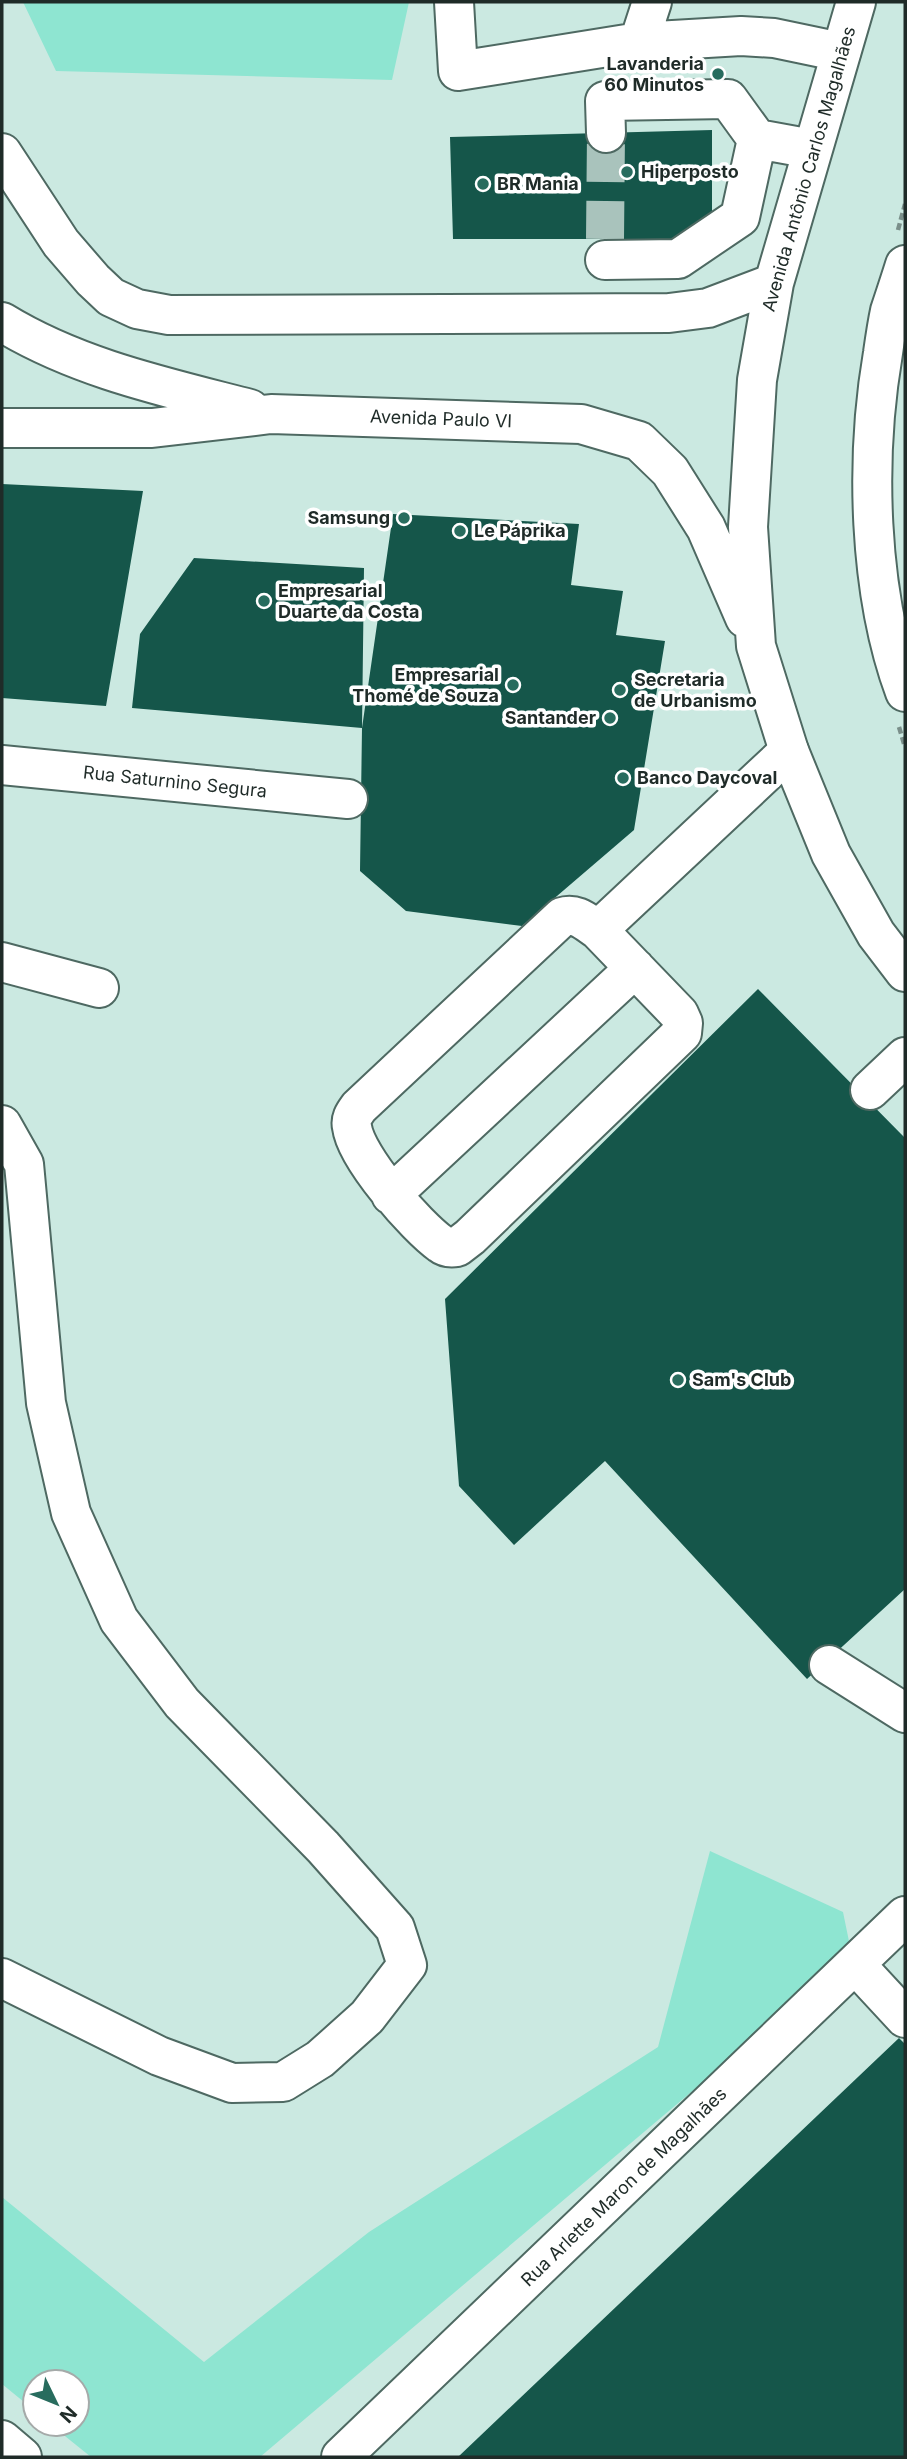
<svg xmlns="http://www.w3.org/2000/svg" width="907" height="2459" font-family="Inter,sans-serif">
  <style>
    .green { fill: #8ee5d1 }
    .building { fill: #15564a }
    .lines { fill: none; stroke-linecap: round; stroke-linejoin: round }
    .minor-tunnel { stroke: #a9c3bc; stroke-width: 38; stroke-dasharray: 38 19; stroke-linecap: butt }
    .minor-casing { stroke: #4e6962; stroke-width: 42 }
    .major-casing { stroke: #4e6962; stroke-width: 42 }
    .path { stroke: #7a8f8a; stroke-width: 4.5; stroke-dasharray: 7 3.5; stroke-linecap: butt }
    .minor { stroke: #fff; stroke-width: 38 }
    .major { stroke: #fff; stroke-width: 38 }
    .poi-dot { fill: #286c5e; stroke: #fff; stroke-width: 2.5 }
    .labels { text-anchor: middle; stroke-width: 7; stroke-linejoin: round; paint-order: stroke }
    .poi-label { font-size: 18px; font-weight: bold; fill: #1f2b28; stroke: #fff; text-anchor: start }
    .street-label { font-size: 18px; fill: #1f2b28; stroke: #fff }
  </style>
  <rect width="100%" height="100%" fill="#cbe9e1"/>
  <path class="green" d="M23 2H409L392 80 56 71Z
    M710 1851 843 1912 852 1956 260 2457H91L50 2424H77V2382H35V2411L2 2384V2197L204 2362 369 2232 658 2047Z"/>
  <path class="building" d="M712 130V215L678 239H453L450 137Z
    M2 484 143 491 106 706 2 698Z
    M393 514 579 524 571 585 623 591 616 635 665 641 634 830 522 926 406 911 360 871 362 728 132 708 140 634 194 558 364 568 362 728Z
    M758 989 905 1138V1589L807 1679 605 1461 514 1545 459 1486 445 1299Z
    M899 2038 905 2044V2457H458Z"/>
  <g class="lines">
    <path class="minor-tunnel" d="M605 239 606 133"/>
    <defs>
      <path id="minor" d="M454 2 458 71 639 42
        M652 2 639 42 741 36 774 38 841 52
        M606 133 605 101 728 99 757 139 812 149
        M605 260 678 259 740 217 757 139
        M2 765 348 799
        M598 930C586 922 576 912 562 917L359 1107C354 1114 350 1119 352 1127 356 1158 416 1226 441 1244 446 1248 451 1248 457 1247L470 1237 682 1033 683 1023 679 1014 598 930 789 751
        M2 962 99 988
        M870 1090 905 1057
        M2 1125 24 1164 46 1403 71 1513 119 1620 182 1703 323 1847 395 1928 407 1965 367 2017 320 2059 283 2082 232 2083 159 2056 2 1978
        M391 1195 635 968
        M829 1665 905 1713
        M855 1964 905 2018
        M2 2440 22 2457
        M341 2457 905 1916"/>
      <path id="major" d="M856 2 774 283 757 380 748 527 756 646 789 751 831 854 876 934 905 972
        M2 153 61 243 93 280 111 297 137 309 169 315 669 313 708 308 774 283
        M905 265C900 281 895 296 890 311 887 325 885 339 883 353 865 458 868 592 905 692
        M2 322C77 368 165 387 250 409
        M2 428H152L271 414 581 424 639 441 670 471 706 528 745 618"/>
    </defs>
    <use href="#minor" class="minor-casing"/>
    <use href="#major" class="major-casing"/>
    <path class="path" d="M898 230 905 204
      M899 727 905 747"/>
    <use href="#minor" class="minor"/>
    <use href="#major" class="major"/>
  </g>
  <g class="poi-dot">
    <circle cx="718" cy="74" r="7"/>
    <circle cx="627" cy="172" r="7"/>
    <circle cx="483" cy="184" r="7"/>
    <circle cx="404" cy="518" r="7"/>
    <circle cx="460" cy="531" r="7"/>
    <circle cx="264" cy="601" r="7"/>
    <circle cx="513" cy="685" r="7"/>
    <circle cx="620" cy="690" r="7"/>
    <circle cx="610" cy="718" r="7"/>
    <circle cx="623" cy="778" r="7"/>
    <circle cx="678" cy="1380" r="7"/>
  </g>
  <g class="labels">
    <g class="poi-label">
      <text x="704" y="70" text-anchor="end">Lavanderia<tspan x="704" dy="21">60 Minutos</tspan></text>
      <text x="641" y="178">Hiperposto</text>
      <text x="497" y="190">BR Mania</text>
      <text x="390" y="524" text-anchor="end">Samsung</text>
      <text x="474" y="537">Le Páprika</text>
      <text x="278" y="597">Empresarial<tspan x="278" dy="21">Duarte da Costa</tspan></text>
      <text x="499" y="681" text-anchor="end">Empresarial<tspan x="499" dy="21">Thomé de Souza</tspan></text>
      <text x="634" y="686">Secretaria<tspan x="634" dy="21">de Urbanismo</tspan></text>
      <text x="596" y="724" text-anchor="end">Santander</text>
      <text x="637" y="784">Banco Daycoval</text>
      <text x="692" y="1386">Sam's Club</text>
    </g>
    <g class="street-label">
      <text transform="translate(809 169) rotate(-74)" y="6">Avenida Antônio Carlos Magalhães</text>
      <text transform="translate(441 419) rotate(2)" y="6">Avenida Paulo VI</text>
      <text transform="translate(175 782) rotate(6)" y="6">Rua Saturnino Segura</text>
      <text transform="translate(624 2187) rotate(-44)" y="6">Rua Arlette Maron de Magalhães</text>
    </g>
  </g>
  <rect width="907" height="2459" fill="none" stroke="#1f2b28" stroke-width="7"/>
  <g transform="translate(56 2403) rotate(133)"><circle r="33" fill="#ffffff" stroke="#a5aaa9" stroke-width="2"/>
  <path d="M0-5L12 26L0 18L-12 26Z" fill="#286c5e"/>
  <text y="-10" font-size="19" font-weight="bold" text-anchor="middle" fill="#1f2b28">N</text>
  </g>
</svg>
